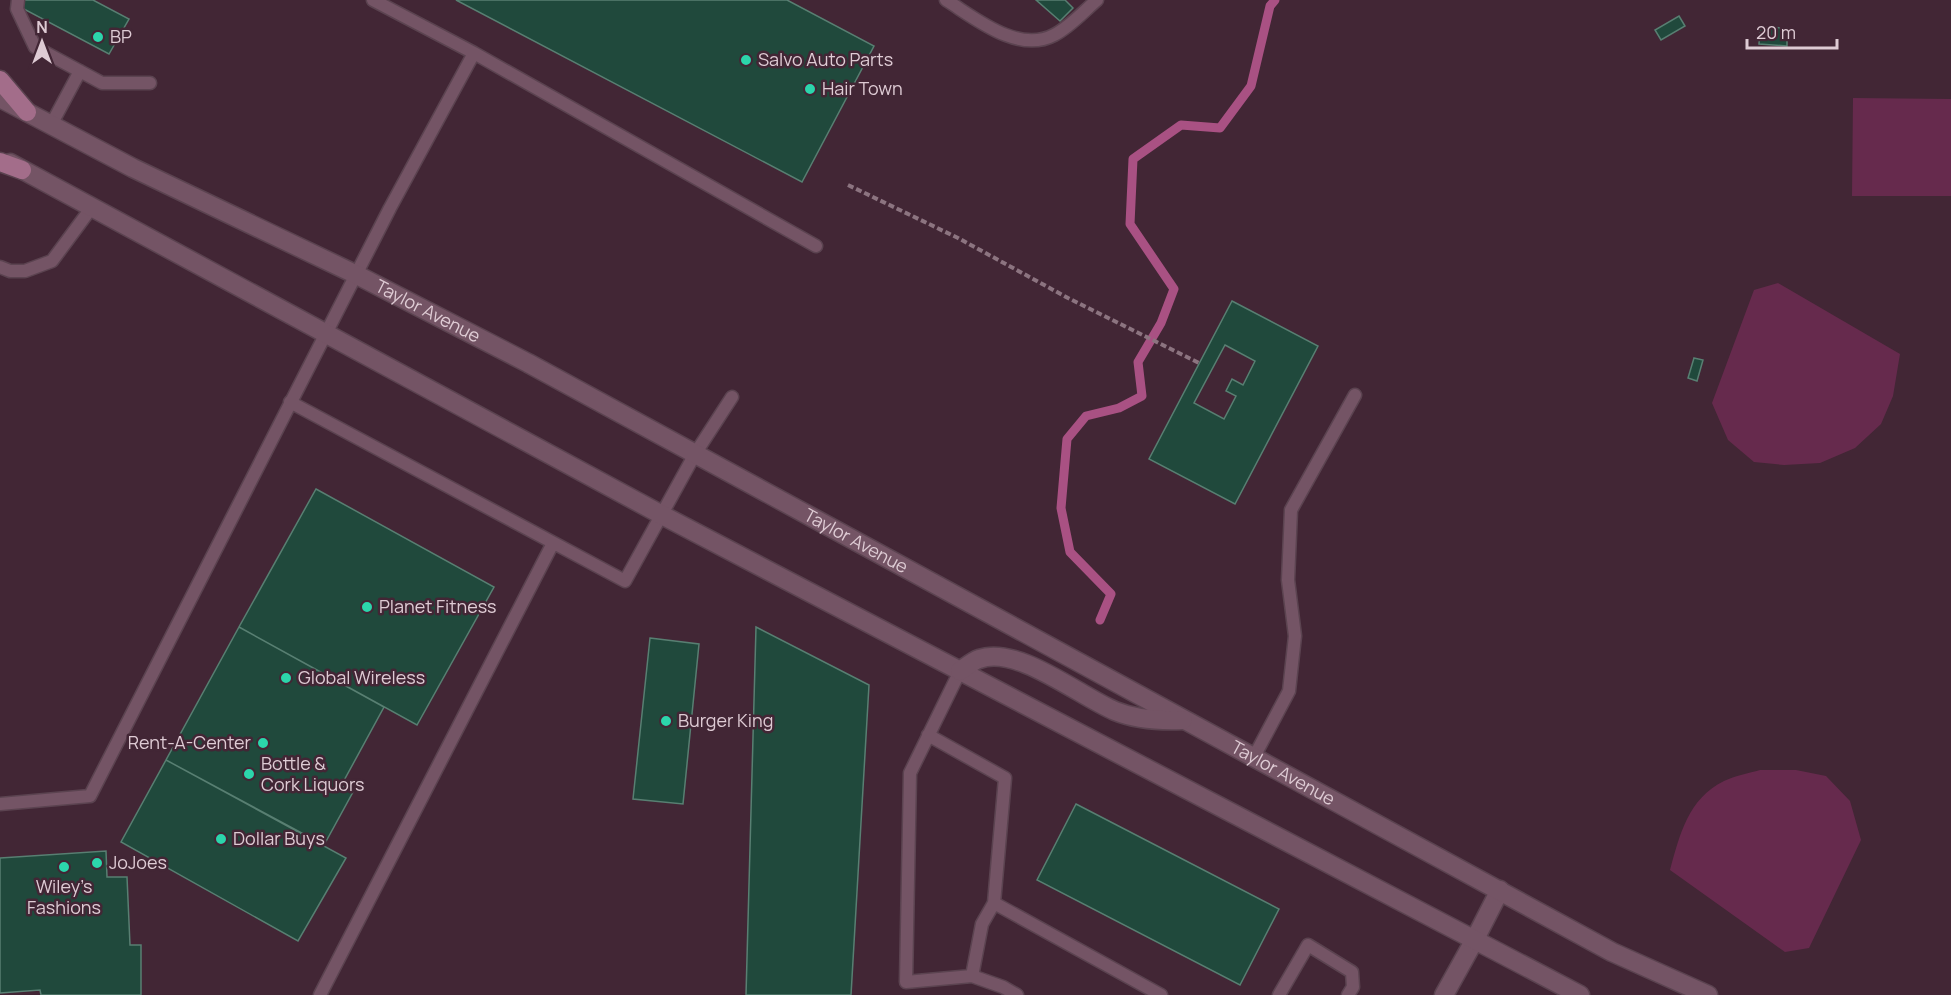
<svg xmlns="http://www.w3.org/2000/svg" width="1951" height="995" font-family="Manrope,sans-serif">
  <style>
    .green { fill: #662a4d }
    .lines { fill: none; stroke-linecap: round; stroke-linejoin: round }
    .stream { stroke: #a95183; stroke-width: 9 }
    .building { fill: #20493c; stroke: #587f72; stroke-width: 1.5; fill-rule: evenodd }
    .lane-casing { stroke: #5b4350; stroke-width: 15 }
    .street-casing { stroke: #5b4350; stroke-width: 21 }
    .secondary-casing { stroke: #5b4350; stroke-width: 21 }
    .primary-casing { stroke: #5b4350; stroke-width: 21 }
    .path { stroke: #8c7480; stroke-width: 4; stroke-dasharray: 6 3; stroke-linecap: butt }
    .lane { stroke: #745465; stroke-width: 12 }
    .street { stroke: #745465; stroke-width: 18 }
    .secondary { stroke: #745465; stroke-width: 18 }
    .primary { stroke: #a36d8a; stroke-width: 18 }
    .poi-dot { fill: #2cd5ab; stroke: #422635; stroke-width: 2 }
    .labels { text-anchor: middle; stroke-width: 5; stroke-linejoin: round; paint-order: stroke }
    .poi-label { font-size: 18px; fill: #decbd4; stroke: #422635; text-anchor: start }
    .street-label { font-size: 18px; fill: #decbd4; stroke: #422635 }
  </style>
  <rect width="100%" height="100%" fill="#422635"/>
  <path class="green" d="M1853 98 1951 99V196H1852Z
    M1778 283 1900 354 1893 396 1881 424 1855 448 1820 463 1784 465 1754 462 1728 440 1712 403 1754 290Z
    M1760 770H1796L1826 776 1850 801 1861 840 1809 948 1785 952 1670 870C1680 834 1688 799 1724 781 1735 776 1749 773 1760 770Z"/>
  <g class="lines">
    <path class="stream" d="M1100 620 1111 594 1070 552 1061 508 1067 439 1086 416 1119 408 1142 396 1138 362 1161 323 1174 289 1130 224 1133 159 1181 125 1220 128 1251 86 1270 6 1275 0"/>
  </g>
  <path class="building" d="M24 0H93L129 19 109 54 20 7Z
    M456 0H787L874 46 802 182Z
    M1036 0H1065L1073 8 1060 21Z
    M1679 16 1685 26 1661 40 1655 30Z
    M1760 27 1787 28V46L1759 44Z
    M1232 301 1318 346 1235 504 1149 459ZM1225 345 1255 361 1243 385 1232 379 1226 391 1236 396 1224 419 1194 403Z
    M1694 358 1703 360 1697 381 1688 378Z
    M316 489 494 587 417 725 239 627Z
    M239 627 384 707 341 786 353 792 324 845 166 760Z
    M756 627 869 685 851 995H746Z
    M650 638 699 644 683 804 633 799Z
    M166 760 346 858 298 941 121 842Z
    M1076 804 1279 909 1240 985 1037 880Z
    M106 851 107 877H127L130 945H141V995H41L40 990 0 993V858Z"/>
  <g class="lines">
    <defs>
      <path id="lane" d="M18 0 17 9 35 47 102 83H150
        M373 0 474 53 816 246
        M946 0C975 18 1018 54 1054 35 1070 27 1084 11 1097 0
        M51 125 80 71
        M0 267 10 271H25L52 261 92 207
        M290 402 625 581 695 454 732 397
        M960 671 910 773 906 982 972 976 1003 987 1017 995
        M928 735 1005 778 994 903 1161 995
        M1254 757 1289 691 1295 636 1288 580 1291 510 1355 395
        M0 804 90 796 390 208 474 53
        M972 976 982 924 994 903
        M320 995 553 543
        M1279 995 1308 945 1352 972 1353 987 1348 995"/>
      <path id="street" d="M1444 995 1474 941 1500 890"/>
      <g id="secondary">
        <path id="s1" d="M0 98 133 168 357 275 528 363 1612 952 1708 995"/>
        <path d="M10 163 662 515 1580 995"/>
        <path d="M960 671C966 667 973 661 979 659 1018 645 1079 696 1115 711 1137 720 1160 721 1183 720"/>
      </g>
      <path id="primary" d="M0 80 27 112
        M0 162 22 170"/>
    </defs>
    <use href="#lane" class="lane-casing"/>
    <use href="#street" class="street-casing"/>
    <use href="#secondary" class="secondary-casing"/>
    <use href="#primary" class="primary-casing"/>
    <path class="path" d="M848 185 958 238 1068 298 1199 363"/>
    <use href="#lane" class="lane"/>
    <use href="#street" class="street"/>
    <use href="#secondary" class="secondary"/>
    <use href="#primary" class="primary"/>
  </g>
  <g class="poi-dot">
    <circle cx="98" cy="37" r="6"/>
    <circle cx="746" cy="60" r="6"/>
    <circle cx="810" cy="89" r="6"/>
    <circle cx="367" cy="607" r="6"/>
    <circle cx="286" cy="678" r="6"/>
    <circle cx="666" cy="721" r="6"/>
    <circle cx="263" cy="743" r="6"/>
    <circle cx="249" cy="774" r="6"/>
    <circle cx="221" cy="839" r="6"/>
    <circle cx="97" cy="863" r="6"/>
    <circle cx="64" cy="867" r="6"/>
  </g>
  <g class="labels">
    <g class="poi-label">
      <text x="110" y="43">BP</text>
      <text x="758" y="66">Salvo Auto Parts</text>
      <text x="822" y="95">Hair Town</text>
      <text x="379" y="613">Planet Fitness</text>
      <text x="298" y="684">Global Wireless</text>
      <text x="678" y="727">Burger King</text>
      <text x="251" y="749" text-anchor="end">Rent-A-Center</text>
      <text x="261" y="770">Bottle &amp;<tspan x="261" dy="21">Cork Liquors</tspan></text>
      <text x="233" y="845">Dollar Buys</text>
      <text x="109" y="869">JoJoes</text>
      <text x="64" y="893" text-anchor="middle">Wiley’s<tspan x="64" dy="21">Fashions</tspan></text>
    </g>
    <g class="street-label">
      <text dy="6" stroke="none"><textPath href="#s1" startOffset="478">Taylor Avenue</textPath></text>
      <text dy="6" stroke="none"><textPath href="#s1" startOffset="964">Taylor Avenue</textPath></text>
      <text dy="6" stroke="none"><textPath href="#s1" startOffset="1450">Taylor Avenue</textPath></text>
    </g>
  </g>
  <g transform="translate(42 42)" stroke="#422635" stroke-width="4.5" paint-order="stroke">
  <path d="M0-4.5L10 22L0 15L-10 22Z" fill="#decbd4"/>
  <text y="-9" font-size="16" font-weight="bold" text-anchor="middle" fill="#decbd4">N</text>
  </g>
  <path d="M1747 39v9h90v-9" fill="none" stroke="#decbd4" stroke-width="3"/>
  <text x="1756" y="39" font-size="18" fill="#decbd4" stroke="#422635" stroke-width="4.5" paint-order="stroke">20 m</text>
</svg>
